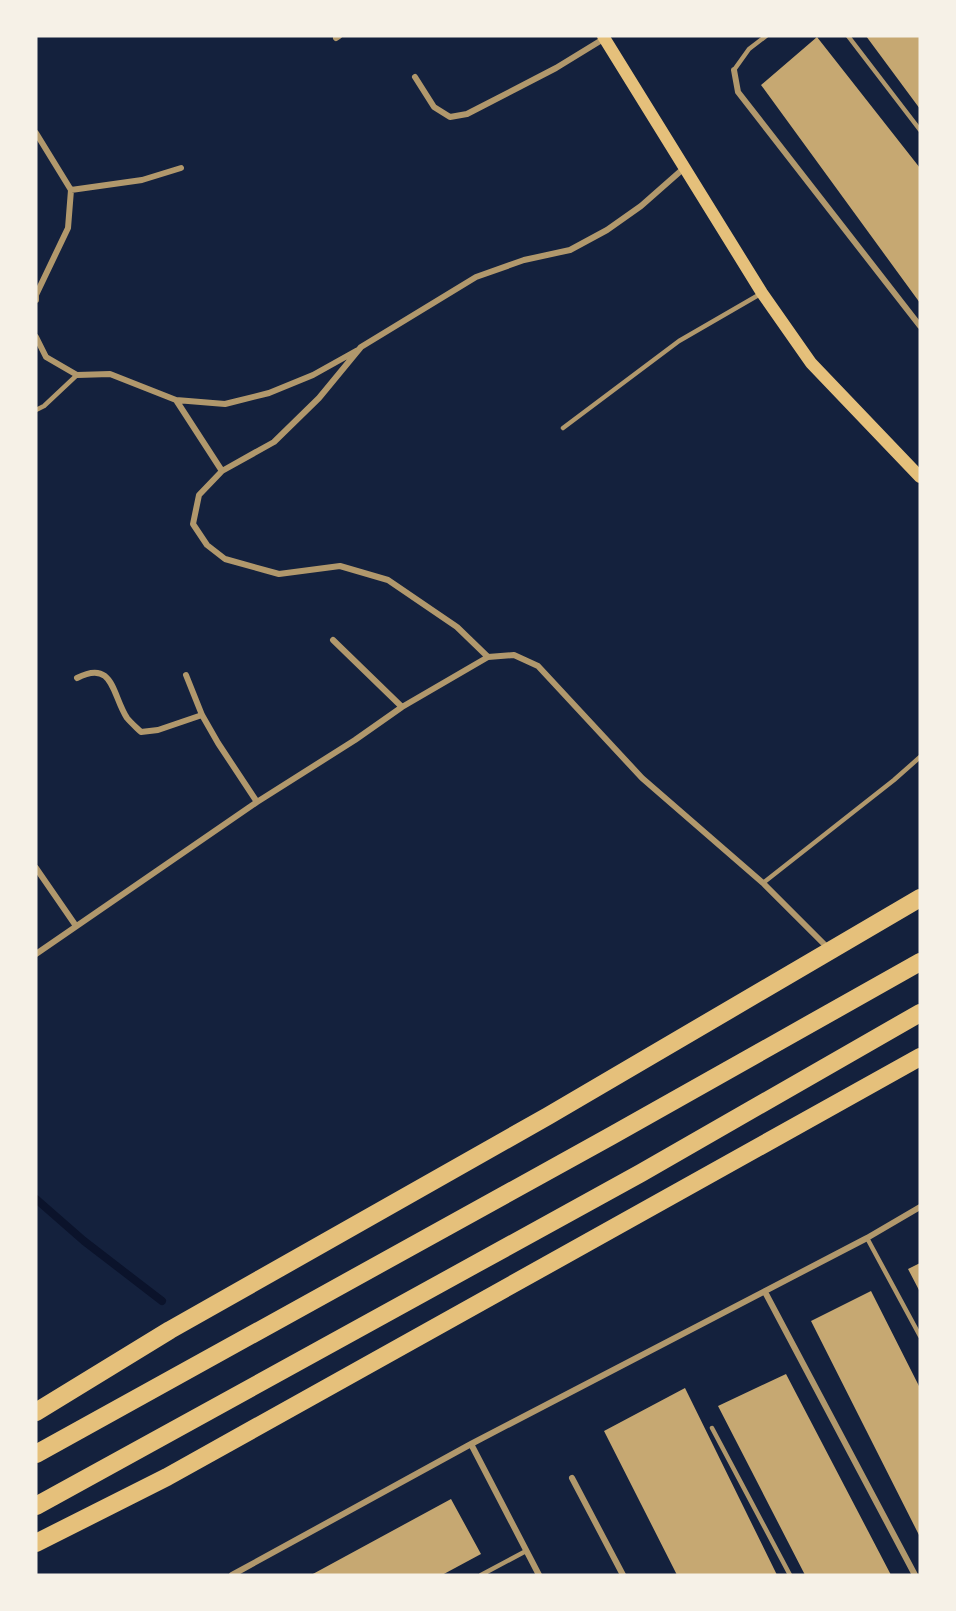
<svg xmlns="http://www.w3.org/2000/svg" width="956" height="1611" font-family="'Noto Sans',sans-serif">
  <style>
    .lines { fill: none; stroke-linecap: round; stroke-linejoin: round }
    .stream { stroke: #0b132b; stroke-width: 8 }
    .building { fill: #c6a872 }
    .service { stroke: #b1986c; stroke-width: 4.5 }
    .minor { stroke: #b1986c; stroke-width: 6 }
    .secondary { stroke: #e5c07b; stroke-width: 12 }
    .motorway { stroke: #e5c07b; stroke-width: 18 }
  </style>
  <rect width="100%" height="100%" fill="#14213d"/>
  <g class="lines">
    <path class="stream" d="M36 1199 84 1241 162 1301"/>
  </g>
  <path class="building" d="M866 36H920V109Z
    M817 37 920 168V303L761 85Z
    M920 1263V1292L908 1269Z
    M871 1291 920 1388V1537L811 1321Z
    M786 1374 891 1575H805L718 1406Z
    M685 1388 777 1575H677L604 1431Z
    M451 1499 481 1554 442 1575H311Z"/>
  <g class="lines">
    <path class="service" d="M848 36 920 130
      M734 70 749 49 766 36
      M36 410 44 406 77 375
      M563 428 679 341 762 293
      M763 883 894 780 920 757
      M867 1238 920 1336
      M712 1428 790 1575
      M481 1575 526 1551"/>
    <path class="minor" d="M336 38 339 36
      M734 70 738 92 920 326
      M415 77 434 107 450 117 467 114 556 68 605 38
      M36 133 71 190 68 228 36 295V300
      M71 190 142 180 181 168
      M36 337 46 357 77 375 110 374 176 400 222 471
      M176 400 225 404 269 393 313 375 356 351
      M333 640 402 707
      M488 657 457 627 388 580 340 566 279 574 225 559 207 545 193 524 199 495 222 471 274 442 319 398 361 347 476 277 524 260 570 250 607 230 641 206 683 169
      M186 675 202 715 218 743 257 802
      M77 678C114 659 112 695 127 718 131 723 137 728 141 732L158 730 202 715
      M36 868 76 926
      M36 954 257 802 355 740 402 707 488 657 514 655 538 666 642 778 763 883 828 948
      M765 1292 915 1575
      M471 1444 539 1575
      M572 1478 623 1575
      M232 1575 471 1444 867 1238 920 1207"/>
    <path class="secondary" d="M603 36 762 293 811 363 920 477"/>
    <path class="motorway" d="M36 1412 170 1330 548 1116 920 898
      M36 1454 611 1136 920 962
      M36 1506 641 1173 920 1013
      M36 1543 167 1477 920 1057"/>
  </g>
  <rect width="956" height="1611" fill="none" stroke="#f6f1e7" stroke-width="75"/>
</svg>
